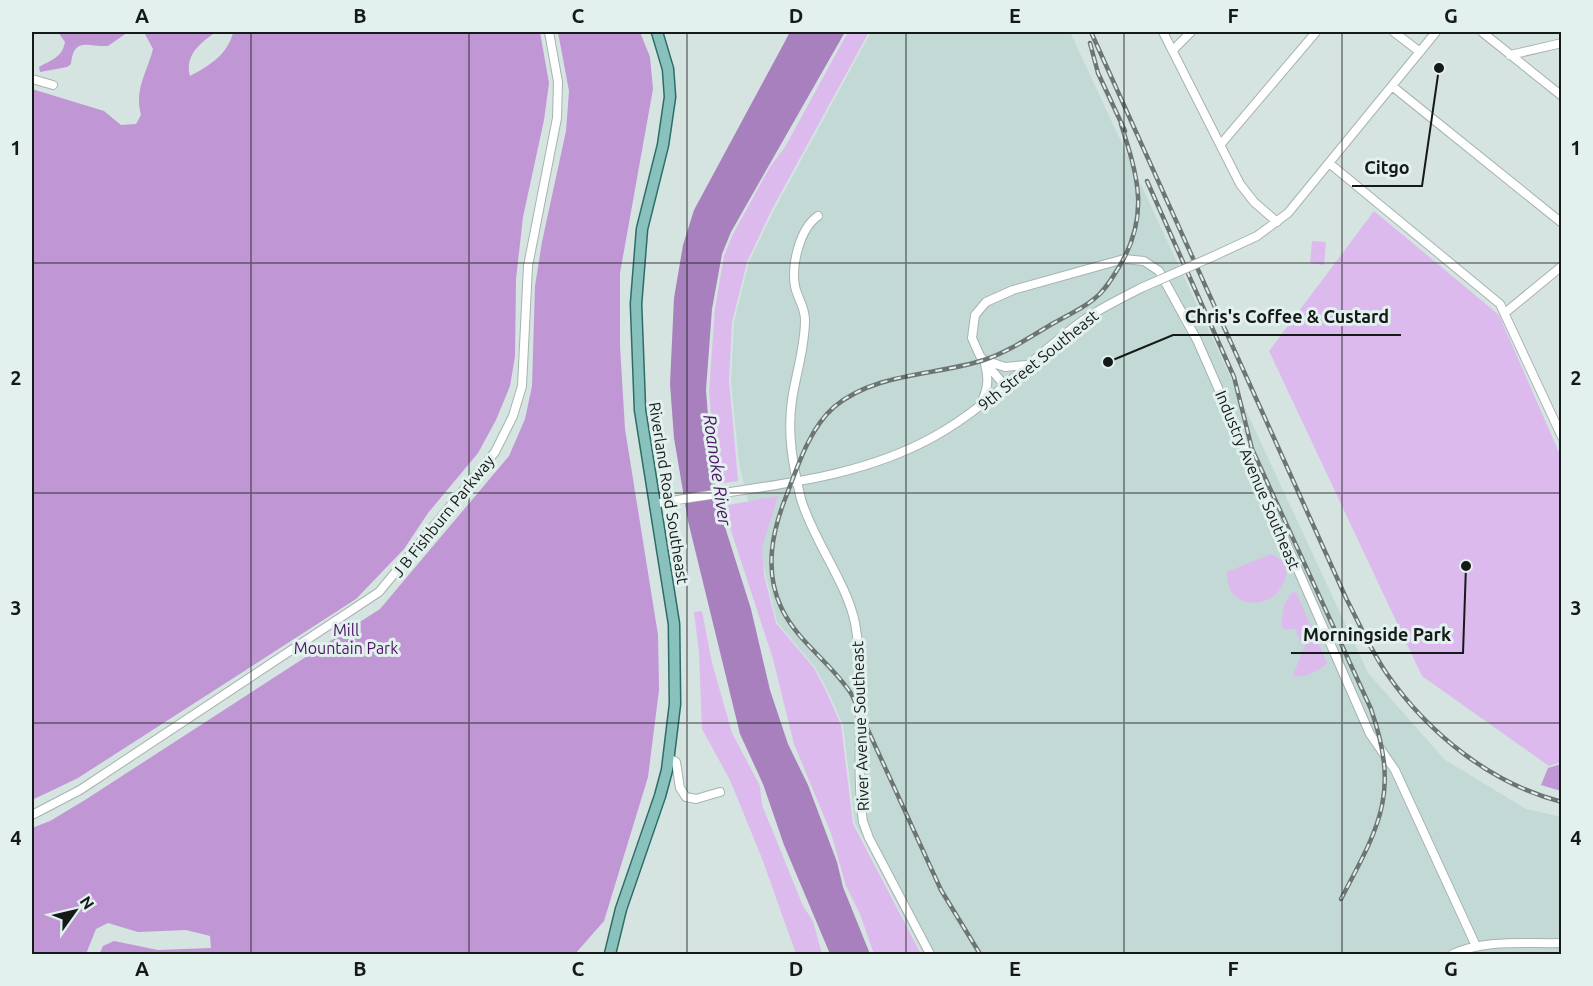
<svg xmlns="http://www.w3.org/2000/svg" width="1593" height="986" font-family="Ubuntu,sans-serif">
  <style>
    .built { fill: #c2d9d6 }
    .green { fill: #dcbaee }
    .forest { fill: #c096d5 }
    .water { fill: #a980be }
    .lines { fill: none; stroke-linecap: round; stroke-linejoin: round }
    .minor-casing { stroke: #a6b3b1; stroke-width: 10 }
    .major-casing { stroke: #2d6c67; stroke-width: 13 }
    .minor { stroke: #fff; stroke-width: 8 }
    .major { stroke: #89c1bd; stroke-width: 10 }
    .rail-casing { stroke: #6c7574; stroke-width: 4.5 }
    .rail { stroke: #e2f0ee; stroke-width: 2; stroke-dasharray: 7; stroke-linecap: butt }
    .minor-bridge-casing { stroke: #a6b3b1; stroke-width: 10; stroke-linecap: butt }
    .minor-bridge { stroke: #fff; stroke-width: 8 }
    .grid { fill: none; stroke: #151a19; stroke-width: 1.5; stroke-opacity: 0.55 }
    .labels { text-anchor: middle; stroke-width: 6; stroke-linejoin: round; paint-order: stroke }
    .street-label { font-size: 16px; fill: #151a19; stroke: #e2f0ee }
    .park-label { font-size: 16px; fill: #4a1560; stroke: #e2f0ee }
    .water-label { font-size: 18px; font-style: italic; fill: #4b1661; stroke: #e2f0ee }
    .leader { fill: none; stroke: #151a19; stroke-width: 2 }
    .callout-dot { fill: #151a19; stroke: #e2f0ee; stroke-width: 2 }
    .callout-label { font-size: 18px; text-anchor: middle; font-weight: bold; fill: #151a19; stroke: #e2f0ee; stroke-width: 6; stroke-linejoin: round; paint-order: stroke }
    .neatline { fill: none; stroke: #151a19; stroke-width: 2 }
    .grid-label { font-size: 20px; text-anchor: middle; font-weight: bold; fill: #151a19 }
  </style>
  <rect width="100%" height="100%" fill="#d5e3e1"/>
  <path class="built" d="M871 32H1070L1368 673 1445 760 1526 809 1561 817V954H923L855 823 843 725 828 691 815 667 777 622 739 463 731 380 734 322 749 262 773 212Z"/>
  <path class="green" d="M848 32H869L771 211 747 262 732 322 729 380 738 481 717 484 709 391 715 309 724 256 733 234 770 167 785 147Z
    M1374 211 1499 315 1561 457V762L1549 766 1422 676 1269 351Z
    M1312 241 1326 242 1324 265 1310 263Z
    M778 496 762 548 764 575 776 623 814 668 827 693 841 725 853 824 921 954H874L860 914 846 886 831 833 794 744 773 659 723 506Z
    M1271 554 1283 561 1287 569C1284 613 1224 614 1227 572Z
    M1296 592 1327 663C1319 671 1303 680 1293 675L1306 643 1302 645 1295 629H1283L1281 625 1284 605 1291 593Z
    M702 611 712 663 732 733 760 786 762 805 803 906 813 921 822 954H796L763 861 730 780 702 729 699 652 694 612Z"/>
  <path class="forest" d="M58 32H128L108 46C88 47 74 36 71 64L67 67 40 72 39 67C51 60 62 58 65 42Z
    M144 32H216C201 42 184 56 190 76 209 66 227 55 233 33L231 32H540L549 83 544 120 523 217 516 279 515 356 510 386 496 420 478 453 428 513 404 549 356 599 78 778 32 800V89L104 111 121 125 136 124 141 115C134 89 147 73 153 49Z
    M558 32H640L650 57 653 89 620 273V346L625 429 658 635 659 690 648 777 604 921 575 954H106L100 953 103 946 114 941 158 950 211 948 210 936 186 930 138 932 108 923 96 929 86 954H32V828L50 821 85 800 380 609 509 456 525 419 532 386 535 286 542 242 566 131 569 91Z
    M1561 764V791L1541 785 1548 768Z"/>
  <path class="water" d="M790 32H845L731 232 722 254 712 309 706 390 712 469 719 508 751 609 770 690 788 744 808 785 837 862 843 887 870 954H830L784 845 763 784 740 734 688 521 674 438 670 384 674 298 683 245 694 210Z"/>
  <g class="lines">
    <defs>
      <path id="minor" d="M1163 32 1240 184 1254 202 1277 222
        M1394 32 1420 52
        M1482 32 1562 96
        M1173 50 1191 32
        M1510 55 1562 43
        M32 79 53 85
        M1392 86 1562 223
        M1221 144 1316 32
        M1329 163 1500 304 1562 437
        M818 216C800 228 791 265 795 286 797 298 805 306 805 320 805 348 796 373 792 400 787 434 793 466 801 499 813 540 847 583 855 623 867 689 854 757 863 822L869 838 930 954
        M1214 256 1257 236 1288 213 1436 32
        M1506 312 1562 266
        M984 360 1005 367 1026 365
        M1005 386 980 356 972 338 975 315 986 302 1013 290 1124 259 1144 261 1159 271 1197 340 1370 734 1395 770 1476 946
        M981 403C988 389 989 379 985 364
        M654 504C749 486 850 484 935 436 991 405 1034 355 1085 319 1103 307 1122 298 1141 288
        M669 758 676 762 680 788 686 797 696 799 720 792
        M32 815 80 790 379 592 495 452 513 416 522 386 528 266 557 118 558 82 549 32
        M1453 954C1486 939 1526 944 1562 943"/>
      <path id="major" d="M610 954 621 909 660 796 667 770 675 704 674 624 640 410 636 304 642 229 663 145 670 97 668 69 657 32"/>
    </defs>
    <use href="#minor" class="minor-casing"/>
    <use href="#major" class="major-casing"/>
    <use href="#minor" class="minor"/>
    <use href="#major" class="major"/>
    <defs>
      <path id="rail" d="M1091 32 1346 598C1359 623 1371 651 1387 674 1428 733 1491 784 1562 802
        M1090 43 1098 73 1125 131
        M1147 181 1234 377 1252 449 1371 709C1400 793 1380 825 1341 899
        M980 954 941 890 852 695C832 663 797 642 781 607 764 570 772 531 787 494 798 465 810 428 834 407 876 372 935 376 984 360 1008 352 1030 337 1052 324 1066 316 1082 309 1094 299 1105 291 1112 278 1119 267 1150 216 1138 177 1121 124"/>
    </defs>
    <use href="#rail" class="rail-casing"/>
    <use href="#rail" class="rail"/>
    <defs>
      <path id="minor-bridge" d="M1141 288 1214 256"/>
    </defs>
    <use href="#minor-bridge" class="minor-bridge-casing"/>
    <use href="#minor-bridge" class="minor-bridge"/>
  </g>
  <path class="grid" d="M251 32V954M469 32V954M687 32V954M906 32V954M1124 32V954M1342 32V954M32 263H1562M32 493H1562M32 723H1562"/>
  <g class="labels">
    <g class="street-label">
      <text transform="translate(1038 360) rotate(-39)" y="6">9th Street Southeast</text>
      <text transform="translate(1258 480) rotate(67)" y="6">Industry Avenue Southeast</text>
      <text transform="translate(669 493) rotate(81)" y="6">Riverland Road Southeast</text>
      <text transform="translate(443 516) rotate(-51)" y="6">J B Fishburn Parkway</text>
      <text transform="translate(860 726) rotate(-92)" y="6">River Avenue Southeast</text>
    </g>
    <g class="park-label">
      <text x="346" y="636">Mill<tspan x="346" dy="18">Mountain Park</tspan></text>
    </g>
    <g class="water-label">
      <text transform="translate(717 470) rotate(82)" y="6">Roanoke River</text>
    </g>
  </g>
  <path class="leader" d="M1439 68L1422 186H1352M1108 362L1173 335H1401M1466 566L1463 653H1291"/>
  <g class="callout-dot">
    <circle cx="1439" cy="68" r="6"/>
    <circle cx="1108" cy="362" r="6"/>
    <circle cx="1466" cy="566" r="6"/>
  </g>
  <g class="callout-label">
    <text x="1387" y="174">Citgo</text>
    <text x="1287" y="323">Chris's Coffee &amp; Custard</text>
    <text x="1377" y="641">Morningside Park</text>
  </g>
  <rect width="1593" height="986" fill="none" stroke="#e2f0ee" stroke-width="66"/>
  <g transform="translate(75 911) rotate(56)" stroke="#e2f0ee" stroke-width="4.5" paint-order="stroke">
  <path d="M0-4.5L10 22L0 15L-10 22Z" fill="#151a19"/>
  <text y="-9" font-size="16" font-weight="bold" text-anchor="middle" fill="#151a19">N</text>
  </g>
  <rect x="33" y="33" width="1527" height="920" class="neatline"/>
  <g class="grid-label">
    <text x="142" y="23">A</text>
    <text x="360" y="23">B</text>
    <text x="578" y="23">C</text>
    <text x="796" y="23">D</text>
    <text x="1015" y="23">E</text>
    <text x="1233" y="23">F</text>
    <text x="1451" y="23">G</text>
    <text x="16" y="155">1</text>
    <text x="1576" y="155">1</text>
    <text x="16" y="385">2</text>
    <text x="1576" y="385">2</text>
    <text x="16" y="615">3</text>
    <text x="1576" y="615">3</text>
    <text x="16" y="845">4</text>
    <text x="1576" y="845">4</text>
    <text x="142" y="976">A</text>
    <text x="360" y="976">B</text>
    <text x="578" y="976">C</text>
    <text x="796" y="976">D</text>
    <text x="1015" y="976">E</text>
    <text x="1233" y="976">F</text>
    <text x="1451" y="976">G</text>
  </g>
</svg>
